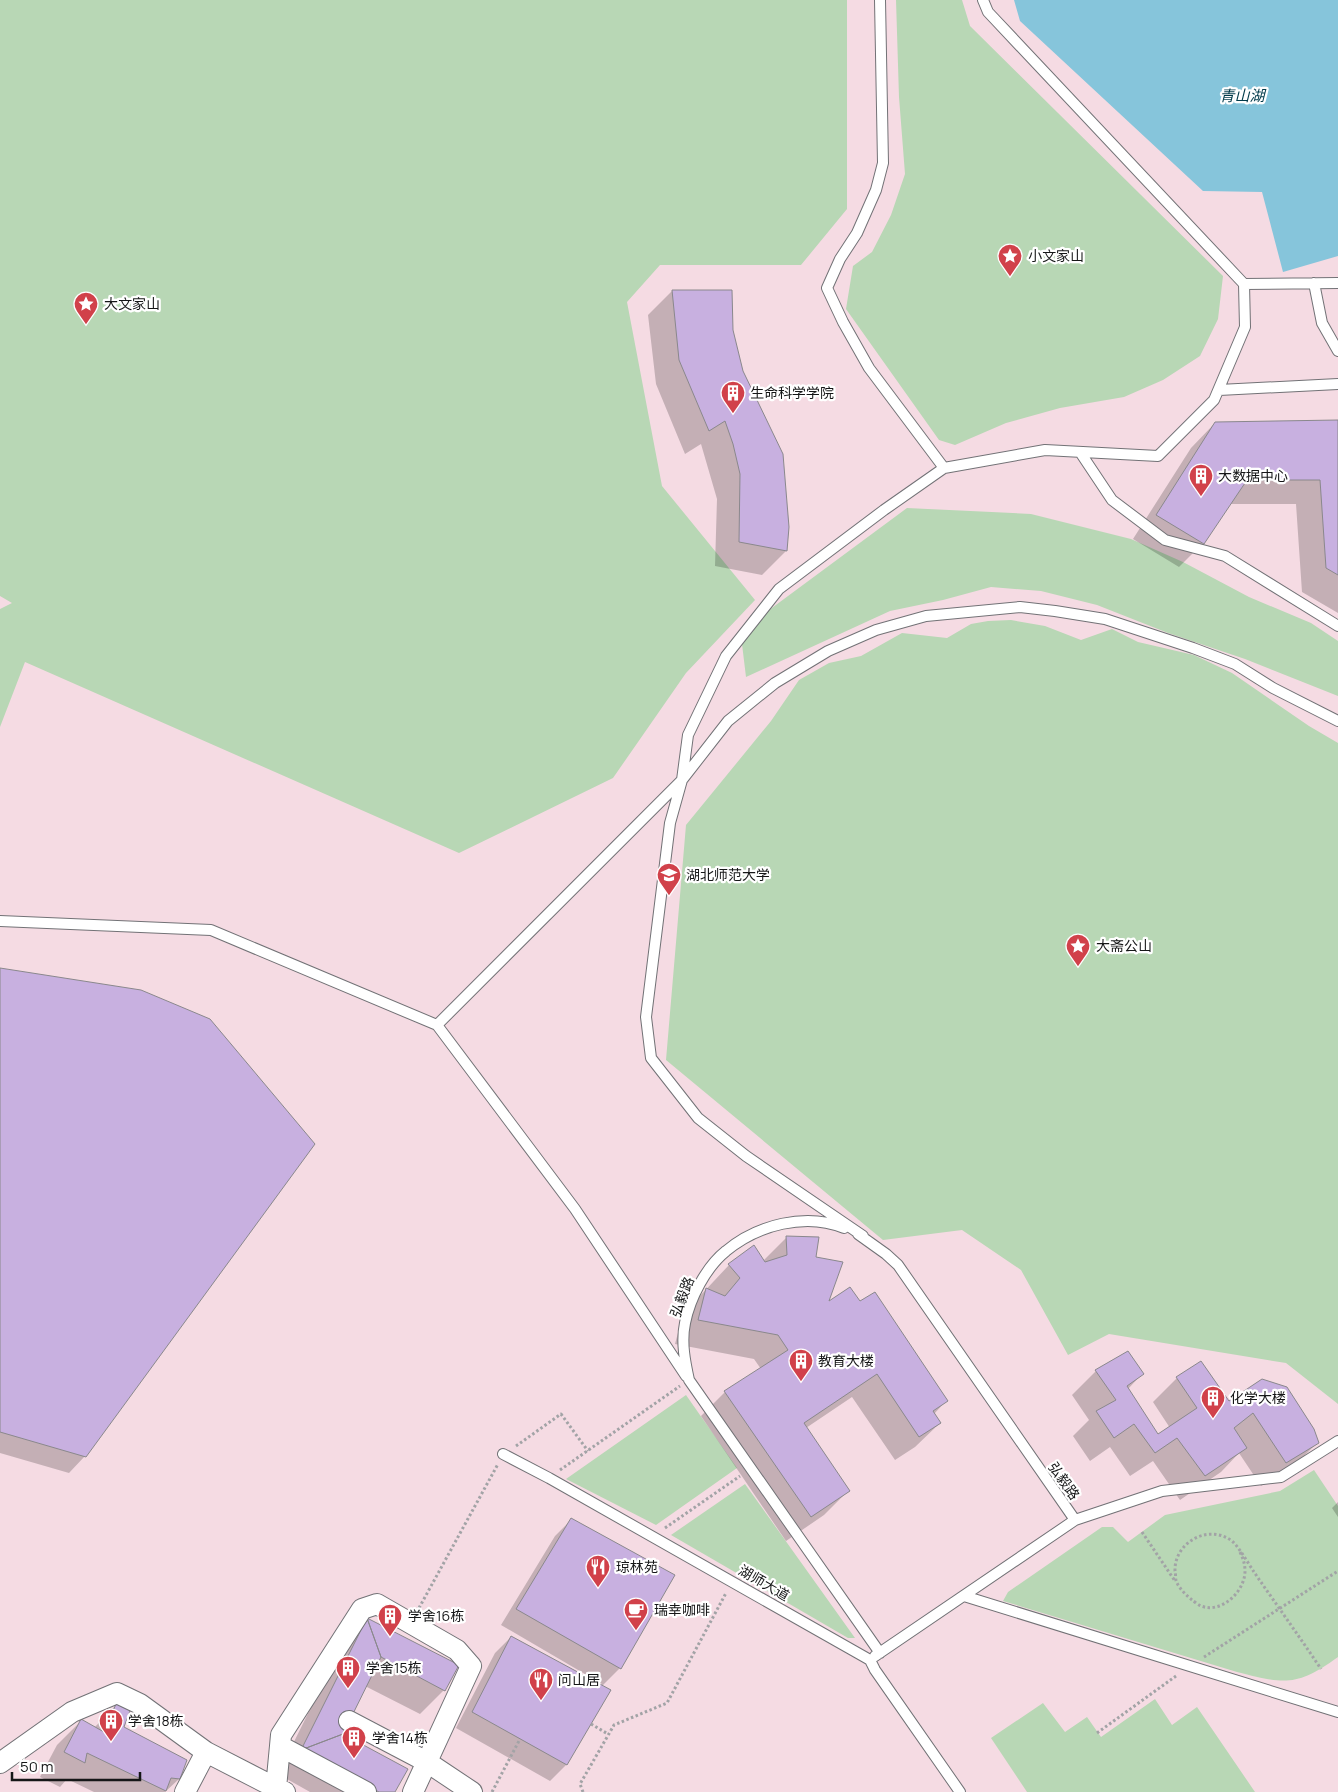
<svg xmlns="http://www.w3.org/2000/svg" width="1338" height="1792" font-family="Manrope,'Noto Sans SC',sans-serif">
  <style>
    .education { fill: #f5dbe3 }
    .green { fill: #b8d7b5 }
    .water { fill: #86c5db }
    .shadow { fill: #0003 }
    .building { fill: #c8b0e0; stroke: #8a888c }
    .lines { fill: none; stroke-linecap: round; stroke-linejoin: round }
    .service-casing { stroke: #727276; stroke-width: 12 }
    .minor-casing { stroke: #727276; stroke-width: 22 }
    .path { stroke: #a2a3a6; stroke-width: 3; stroke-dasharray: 2.5 2.5; stroke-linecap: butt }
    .service { stroke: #fff; stroke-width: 10 }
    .minor { stroke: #fff; stroke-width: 20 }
    .labels { text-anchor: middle; stroke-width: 4.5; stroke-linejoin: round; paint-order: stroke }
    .poi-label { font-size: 14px; fill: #151617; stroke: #fff; text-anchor: start }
    .street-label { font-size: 14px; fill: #151617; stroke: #fff }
    .water-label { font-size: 15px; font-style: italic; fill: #003a4a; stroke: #fff }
  </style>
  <rect width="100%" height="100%" fill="#ecedf1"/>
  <path class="education" d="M0 0H1338V1792H0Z"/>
  <path class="green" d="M0 0H847V209L801 265H660L627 302 662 486 755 600 686 673 613 778 459 853 25 662 0 727V609L12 603 0 596Z
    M896 0H962L970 26 1223 276 1218 319 1200 356 1163 380 1124 397 1060 408 1006 423 955 445 939 440 846 309 853 266 872 252 891 215 905 174 899 97Z
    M907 508 1031 514 1131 539 1183 562 1249 597 1311 623 1338 641V696L1245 659 1168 633 1097 605 1041 591 991 587 943 600 890 611 746 677 742 644 753 622Z
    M1011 620 1045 626 1081 640 1112 629 1138 642 1194 655 1232 673 1309 726 1338 743V1404L1286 1363 1109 1334 1068 1355 1021 1270 962 1230 883 1240 666 1060 686 825 771 721 799 680 829 663 861 656 902 633 947 638 971 624 988 621Z
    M686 1395 737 1468 656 1525 566 1479Z
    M1314 1470 1338 1506V1657C1297 1687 1284 1684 1237 1672L1003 1601 1008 1592 1102 1527H1113L1128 1542 1165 1515 1280 1491Z
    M745 1484 855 1638H848L671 1535Z
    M1155 1699 1172 1725 1197 1707 1255 1792H1027L991 1738 1043 1703 1065 1732 1087 1717 1101 1737Z"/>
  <path class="water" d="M1014 0H1338V256L1283 272 1262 192 1203 191 1020 21Z"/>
  <path class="shadow" d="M672 291 732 330 786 551 762 575 715 566 717 499 701 444 685 454 656 384 648 315Z
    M1338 421V613L1302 592 1296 504H1229L1203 543 1179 567 1133 539 1191 448 1215 423Z
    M0 969 85 1456 69 1473 0 1453Z
    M787 1237 814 1258 827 1305 859 1303 946 1401 934 1414 940 1423 915 1447 895 1460 852 1397 806 1428 848 1491 824 1515 786 1541 701 1416 725 1392 761 1369 754 1359 675 1344 683 1314 729 1265 763 1261Z
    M1096 1371 1142 1374 1128 1389 1157 1436 1170 1428 1153 1402 1177 1378 1228 1403 1263 1380 1317 1443 1293 1467 1261 1486 1239 1453 1221 1472 1180 1500 1153 1461 1130 1476 1110 1447 1090 1461 1073 1436 1089 1420 1072 1395Z
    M1338 1502V1517L1332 1508Z
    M572 1519 620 1668 602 1686 566 1765 550 1781 456 1728 495 1653 511 1637 601 1686 602 1684 501 1625 555 1536Z
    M367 1619 444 1690 420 1714 365 1686 341 1734 394 1792H310L278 1774 343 1643Z
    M116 1705 122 1728 179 1779 165 1792H94L67 1779 60 1787 40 1777 57 1745 81 1721 94 1728Z"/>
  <path class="building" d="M672 290H732L733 330 743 371 783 454 789 527 787 551 739 542 740 474 733 444 725 421 709 431 679 360Z
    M1338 420V575L1326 568 1320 480H1247L1204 544 1156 515 1215 422Z
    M0 968 141 990 210 1019 315 1144 86 1457 0 1432Z
    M786 1236 819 1237 816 1257 843 1262 829 1301 850 1287 860 1301 875 1292 948 1401 933 1411 941 1423 919 1437 877 1374 804 1423 850 1491 811 1517 724 1391 788 1350 778 1335 698 1320 706 1288 725 1296 740 1278 728 1264 754 1245 765 1262 787 1255Z
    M1128 1351 1144 1374 1127 1386 1158 1434 1197 1408 1176 1377 1201 1361 1229 1401 1262 1379 1287 1387 1314 1429 1319 1443 1286 1463 1253 1413 1234 1428 1247 1448 1205 1476 1177 1438 1155 1453 1134 1424 1114 1438 1096 1411 1116 1400 1095 1370Z
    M571 1518 675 1575 621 1669 516 1609Z
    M367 1618 381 1657 343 1734 301 1750Z
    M367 1618 459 1665 445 1691 381 1657Z
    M511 1636 611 1690 567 1765 472 1712Z
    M116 1704 131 1708 124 1727 187 1760 180 1779 171 1778 166 1791 87 1753 85 1763 64 1752 81 1719 104 1732Z
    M343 1734 408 1769 395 1792H379L301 1750Z"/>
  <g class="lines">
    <defs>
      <path id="service" d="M880 0 883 163 876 190 857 233 840 259 827 288 843 322 869 368 944 468
        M1314 283 1322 323 1338 351
        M1244 284 1338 283
        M1219 390 1338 384
        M1080 452 1112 500 1165 540 1225 556 1338 626
        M0 921 211 930 437 1025 575 1209 686 1376
        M437 1025 682 780 728 721 775 683 828 651 876 630 926 616 1020 607 1055 611 1105 619 1193 648 1235 664 1273 688 1338 721
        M844 1228C806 1212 757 1225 726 1251 706 1267 690 1298 685 1323 681 1342 685 1362 689 1380L880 1653
        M858 1234 886 1254 898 1265 1075 1520
        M863 1236 746 1156 698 1118 651 1058 646 1017 670 823 682 780 688 735 726 656 779 589 884 510 944 468 1045 450 1158 456 1214 400 1245 327 1244 284 988 12 983 0
        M503 1454 549 1478 870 1660 875 1670 960 1792
        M964 1596 1338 1712
        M875 1656 1075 1520 1162 1491 1281 1477 1338 1441"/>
      <path id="minor" d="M349 1721 427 1762 472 1792
        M280 1746 276 1788 285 1792
        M206 1752 276 1788 275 1792
        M0 1763 72 1712 117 1693 140 1704 206 1752 185 1792
        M366 1792 280 1746 281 1735 362 1609 377 1604 457 1650 471 1666 413 1792"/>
    </defs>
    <use href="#service" class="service-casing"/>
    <use href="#minor" class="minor-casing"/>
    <path class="path" d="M516 1446 561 1414 588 1451
      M560 1470 680 1386
      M665 1528 740 1476
      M1142 1532 1175 1581
      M1240 1552C1243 1558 1245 1564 1245 1571 1245 1591 1222 1614 1201 1606 1198 1605 1194 1601 1192 1600 1186 1595 1180 1589 1177 1583 1175 1580 1176 1575 1175 1571 1174 1543 1208 1523 1232 1541 1239 1547 1248 1563 1254 1572 1276 1604 1299 1636 1321 1669
      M419 1608 498 1464
      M1204 1657 1338 1571
      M591 1724 608 1734
      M1097 1733 1176 1676
      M492 1792 520 1739
      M583 1792 580 1784 614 1725 667 1703 726 1593"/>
    <use href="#service" class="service"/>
    <use href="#minor" class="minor"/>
  </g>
  <defs>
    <symbol id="sight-pin" viewBox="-11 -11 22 30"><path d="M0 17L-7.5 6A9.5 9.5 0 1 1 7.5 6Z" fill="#d1414a" stroke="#fff"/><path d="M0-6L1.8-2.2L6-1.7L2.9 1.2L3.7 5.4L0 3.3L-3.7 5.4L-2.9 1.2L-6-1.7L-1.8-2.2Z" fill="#fff"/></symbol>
    <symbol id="building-pin" viewBox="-11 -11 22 30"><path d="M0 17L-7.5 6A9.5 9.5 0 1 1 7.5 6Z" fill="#d1414a" stroke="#fff"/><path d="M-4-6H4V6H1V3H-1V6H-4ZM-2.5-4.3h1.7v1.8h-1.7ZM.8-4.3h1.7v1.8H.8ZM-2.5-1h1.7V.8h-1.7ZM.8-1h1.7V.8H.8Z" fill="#fff"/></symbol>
    <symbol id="university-pin" viewBox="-11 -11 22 30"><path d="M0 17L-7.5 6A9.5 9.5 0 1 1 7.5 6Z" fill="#d1414a" stroke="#fff"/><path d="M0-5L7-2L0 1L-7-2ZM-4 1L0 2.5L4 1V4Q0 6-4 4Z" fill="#fff"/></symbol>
    <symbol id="restaurant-pin" viewBox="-11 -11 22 30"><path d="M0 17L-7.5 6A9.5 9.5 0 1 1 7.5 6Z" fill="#d1414a" stroke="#fff"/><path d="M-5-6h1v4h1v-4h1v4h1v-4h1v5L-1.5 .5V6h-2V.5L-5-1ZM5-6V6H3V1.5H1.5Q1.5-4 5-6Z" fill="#fff"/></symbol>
    <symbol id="cafe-pin" viewBox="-11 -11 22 30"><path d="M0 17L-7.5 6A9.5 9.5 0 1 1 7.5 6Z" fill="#d1414a" stroke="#fff"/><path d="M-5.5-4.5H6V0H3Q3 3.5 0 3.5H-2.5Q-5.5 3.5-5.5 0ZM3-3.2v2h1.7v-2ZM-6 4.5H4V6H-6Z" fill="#fff"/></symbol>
  </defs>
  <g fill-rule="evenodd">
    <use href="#sight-pin" x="996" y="242" width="28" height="38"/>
    <use href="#sight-pin" x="72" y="290" width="28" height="38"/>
    <use href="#building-pin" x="719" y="379" width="28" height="38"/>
    <use href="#building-pin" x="1187" y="462" width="28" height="38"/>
    <use href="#university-pin" x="655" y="861" width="28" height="38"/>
    <use href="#sight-pin" x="1064" y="932" width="28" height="38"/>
    <use href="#building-pin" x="787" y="1347" width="28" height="38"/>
    <use href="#building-pin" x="1199" y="1384" width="28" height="38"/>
    <use href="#restaurant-pin" x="584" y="1553" width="28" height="38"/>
    <use href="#cafe-pin" x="622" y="1596" width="28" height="38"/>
    <use href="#building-pin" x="376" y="1602" width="28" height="38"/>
    <use href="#building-pin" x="334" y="1654" width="28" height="38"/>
    <use href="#restaurant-pin" x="527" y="1666" width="28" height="38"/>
    <use href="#building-pin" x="97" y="1707" width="28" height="38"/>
    <use href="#building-pin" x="340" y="1724" width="28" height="38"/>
  </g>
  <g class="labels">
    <g class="poi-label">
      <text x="1028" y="261">小文家山</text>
      <text x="104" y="309">大文家山</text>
      <text x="750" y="398">生命科学学院</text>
      <text x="1218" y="481">大数据中心</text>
      <text x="686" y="880">湖北师范大学</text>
      <text x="1096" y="951">大斋公山</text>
      <text x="818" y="1366">教育大楼</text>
      <text x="1230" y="1403">化学大楼</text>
      <text x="616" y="1572">琼林苑</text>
      <text x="654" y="1615">瑞幸咖啡</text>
      <text x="408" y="1621">学舍16栋</text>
      <text x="366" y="1673">学舍15栋</text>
      <text x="558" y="1685">问山居</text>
      <text x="128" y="1726">学舍18栋</text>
      <text x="372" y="1743">学舍14栋</text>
    </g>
    <g class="street-label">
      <text transform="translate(682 1297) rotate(-69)" y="5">弘毅路</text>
      <text transform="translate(1064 1481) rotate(55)" y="5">弘毅路</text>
      <text transform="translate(764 1583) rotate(30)" y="5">湖师大道</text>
    </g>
    <g class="water-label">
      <text x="1242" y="101">青山湖</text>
    </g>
  </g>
  <path d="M12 1772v8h128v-8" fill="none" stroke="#151617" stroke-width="2.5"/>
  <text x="20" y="1772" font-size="15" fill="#151617" stroke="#ffffff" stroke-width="4" paint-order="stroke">50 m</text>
</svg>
